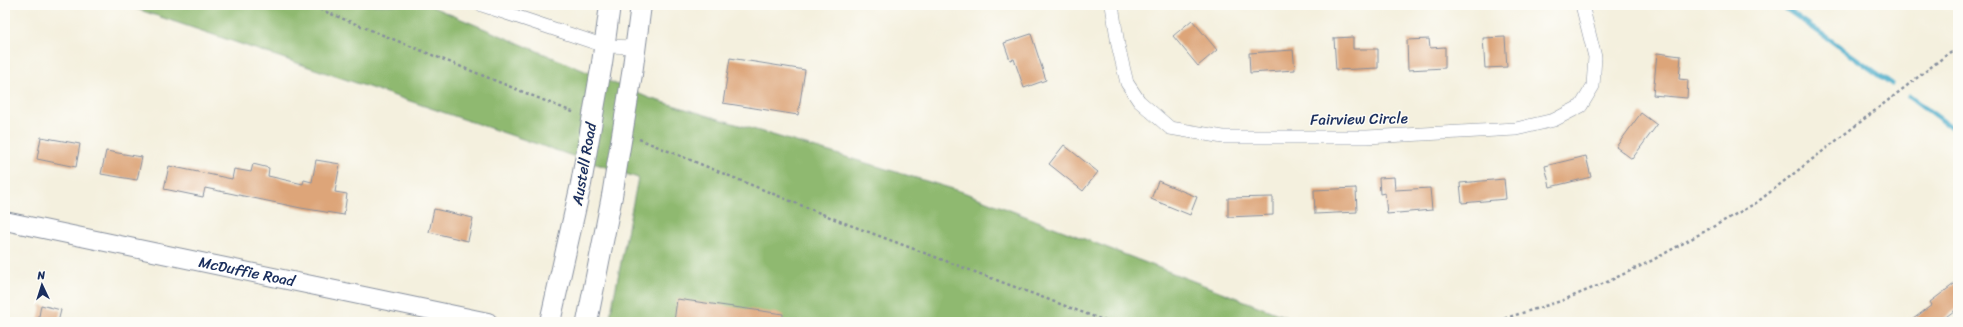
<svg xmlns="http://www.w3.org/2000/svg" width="1963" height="327" font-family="Sriracha,sans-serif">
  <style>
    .forest { fill: #8fb970; stroke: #557467 }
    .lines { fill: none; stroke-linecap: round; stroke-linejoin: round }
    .stream { stroke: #4aacc9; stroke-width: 5 }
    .building { fill: #dda579 }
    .street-casing { stroke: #88909e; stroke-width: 14 }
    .secondary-casing { stroke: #88909e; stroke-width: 20 }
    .primary-casing { stroke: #88909e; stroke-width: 22 }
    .path { stroke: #88909e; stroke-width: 2.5; stroke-dasharray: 3 3; stroke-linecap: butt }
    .street { stroke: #fff; stroke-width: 13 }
    .secondary { stroke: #fff; stroke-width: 18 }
    .primary { stroke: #fff; stroke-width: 20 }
    .primary-bridge-casing { stroke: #88909e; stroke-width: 22; stroke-linecap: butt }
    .primary-bridge { stroke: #fff; stroke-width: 20 }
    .labels { text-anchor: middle; stroke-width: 3; stroke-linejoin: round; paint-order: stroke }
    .street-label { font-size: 15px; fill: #1b2f5e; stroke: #fdfcf7 }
  </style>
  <rect width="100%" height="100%" fill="#fdfcf7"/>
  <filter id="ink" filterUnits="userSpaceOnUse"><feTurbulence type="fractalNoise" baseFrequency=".025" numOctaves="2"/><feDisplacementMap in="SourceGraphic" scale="8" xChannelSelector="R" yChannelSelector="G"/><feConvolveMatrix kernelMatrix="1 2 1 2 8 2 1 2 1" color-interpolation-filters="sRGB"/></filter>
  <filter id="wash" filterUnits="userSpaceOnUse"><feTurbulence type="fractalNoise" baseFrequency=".012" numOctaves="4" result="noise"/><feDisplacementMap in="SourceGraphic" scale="16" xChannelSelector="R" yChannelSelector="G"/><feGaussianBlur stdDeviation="0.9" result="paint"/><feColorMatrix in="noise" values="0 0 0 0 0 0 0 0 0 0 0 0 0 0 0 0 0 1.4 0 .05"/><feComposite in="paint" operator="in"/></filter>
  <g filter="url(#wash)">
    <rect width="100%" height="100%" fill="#f4f0de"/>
    <path class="forest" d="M125 5H428L649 98 963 192 1299 322H609L638 178Z"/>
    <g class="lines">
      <path class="stream" d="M1781 5 1892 84
        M1910 97 1958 132"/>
    </g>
    <g id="blocks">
      <path class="building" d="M1192 20 1217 50 1198 66 1173 36Z
        M1031 34 1046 80 1024 88 1014 59 1010 60 1004 43Z
        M1353 37V49H1378V68L1336 70 1334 38Z
        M1505 37 1507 67 1485 68 1483 38Z
        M1429 39 1430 48 1445 47V68L1408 70 1407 40Z
        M1293 50 1295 70 1250 73 1249 53Z
        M1657 53 1681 56 1679 79 1688 80 1687 98 1653 95Z
        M730 58 805 70 798 115 723 103Z
        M1641 113 1657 125 1632 159 1616 147Z
        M41 137 80 144 76 167 37 159Z
        M1064 145 1098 172 1083 191 1049 164Z
        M106 151 142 157 137 180 101 174Z
        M1586 156 1591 177 1550 187 1545 166Z
        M316 160 340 164 335 192 347 194 344 215 301 208 205 188 203 197 164 189 169 166 232 179 234 169 251 172 253 164 269 168 268 176 303 184 304 180 312 182Z
        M1394 177 1395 190 1430 188 1432 210 1387 214 1385 193 1380 194 1379 178Z
        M1504 179 1506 199 1462 203 1460 183Z
        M1158 181 1197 197 1190 215 1151 199Z
        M1356 188 1357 212 1315 214 1314 190Z
        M1273 197V215L1228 217V198Z
        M434 209 473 218 468 241 429 232Z
        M1958 281V308L1939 322H1909L1932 305 1930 302Z
        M677 299 783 314V322H674Z
        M41 305 61 310 58 322H38Z"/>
    </g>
  </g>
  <g filter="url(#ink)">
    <use href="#blocks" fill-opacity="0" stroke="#88909e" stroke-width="1"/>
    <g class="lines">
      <defs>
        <path id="street" d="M482 5 605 46 636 47
          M1112 5 1118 45 1127 83 1139 101 1170 128 1223 137H1367L1516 129 1554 120 1581 106 1593 86 1595 57 1582 5"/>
        <g id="secondary">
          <path id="s1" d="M5 221 488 322"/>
        </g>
        <path id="primary" d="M602 63 610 5
          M632 74 641 5
          M550 322 581 184
          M587 322 612 196"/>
      </defs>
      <use href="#street" class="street-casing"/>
      <use href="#secondary" class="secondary-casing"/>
      <use href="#primary" class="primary-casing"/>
      <path class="path" d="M309 5 575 113
        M639 139 842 222 1108 322
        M1493 322 1561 301 1607 282 1651 261 1756 203 1958 46"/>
      <use href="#street" class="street"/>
      <use href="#secondary" class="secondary"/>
      <use href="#primary" class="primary"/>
      <defs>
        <path id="primary-bridge" d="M581 184 602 63
          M612 196 632 74"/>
      </defs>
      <use href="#primary-bridge" class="primary-bridge-casing"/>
      <use href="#primary-bridge" class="primary-bridge"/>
    </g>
  </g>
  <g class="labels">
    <g class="street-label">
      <text transform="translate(1359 119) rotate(-1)" y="5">Fairview Circle</text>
      <text transform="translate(584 164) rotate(-80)" y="5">Austell Road</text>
      <text dy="5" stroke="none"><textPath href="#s1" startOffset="247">McDuffie Road</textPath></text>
    </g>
  </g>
  <rect width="1963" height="327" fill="none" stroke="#fdfcf7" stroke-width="20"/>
  <g transform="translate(42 285) rotate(356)" stroke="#fdfcf7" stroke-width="3" paint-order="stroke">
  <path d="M0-3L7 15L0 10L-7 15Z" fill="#1b2f5e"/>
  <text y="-6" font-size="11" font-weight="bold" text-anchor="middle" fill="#1b2f5e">N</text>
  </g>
</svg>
